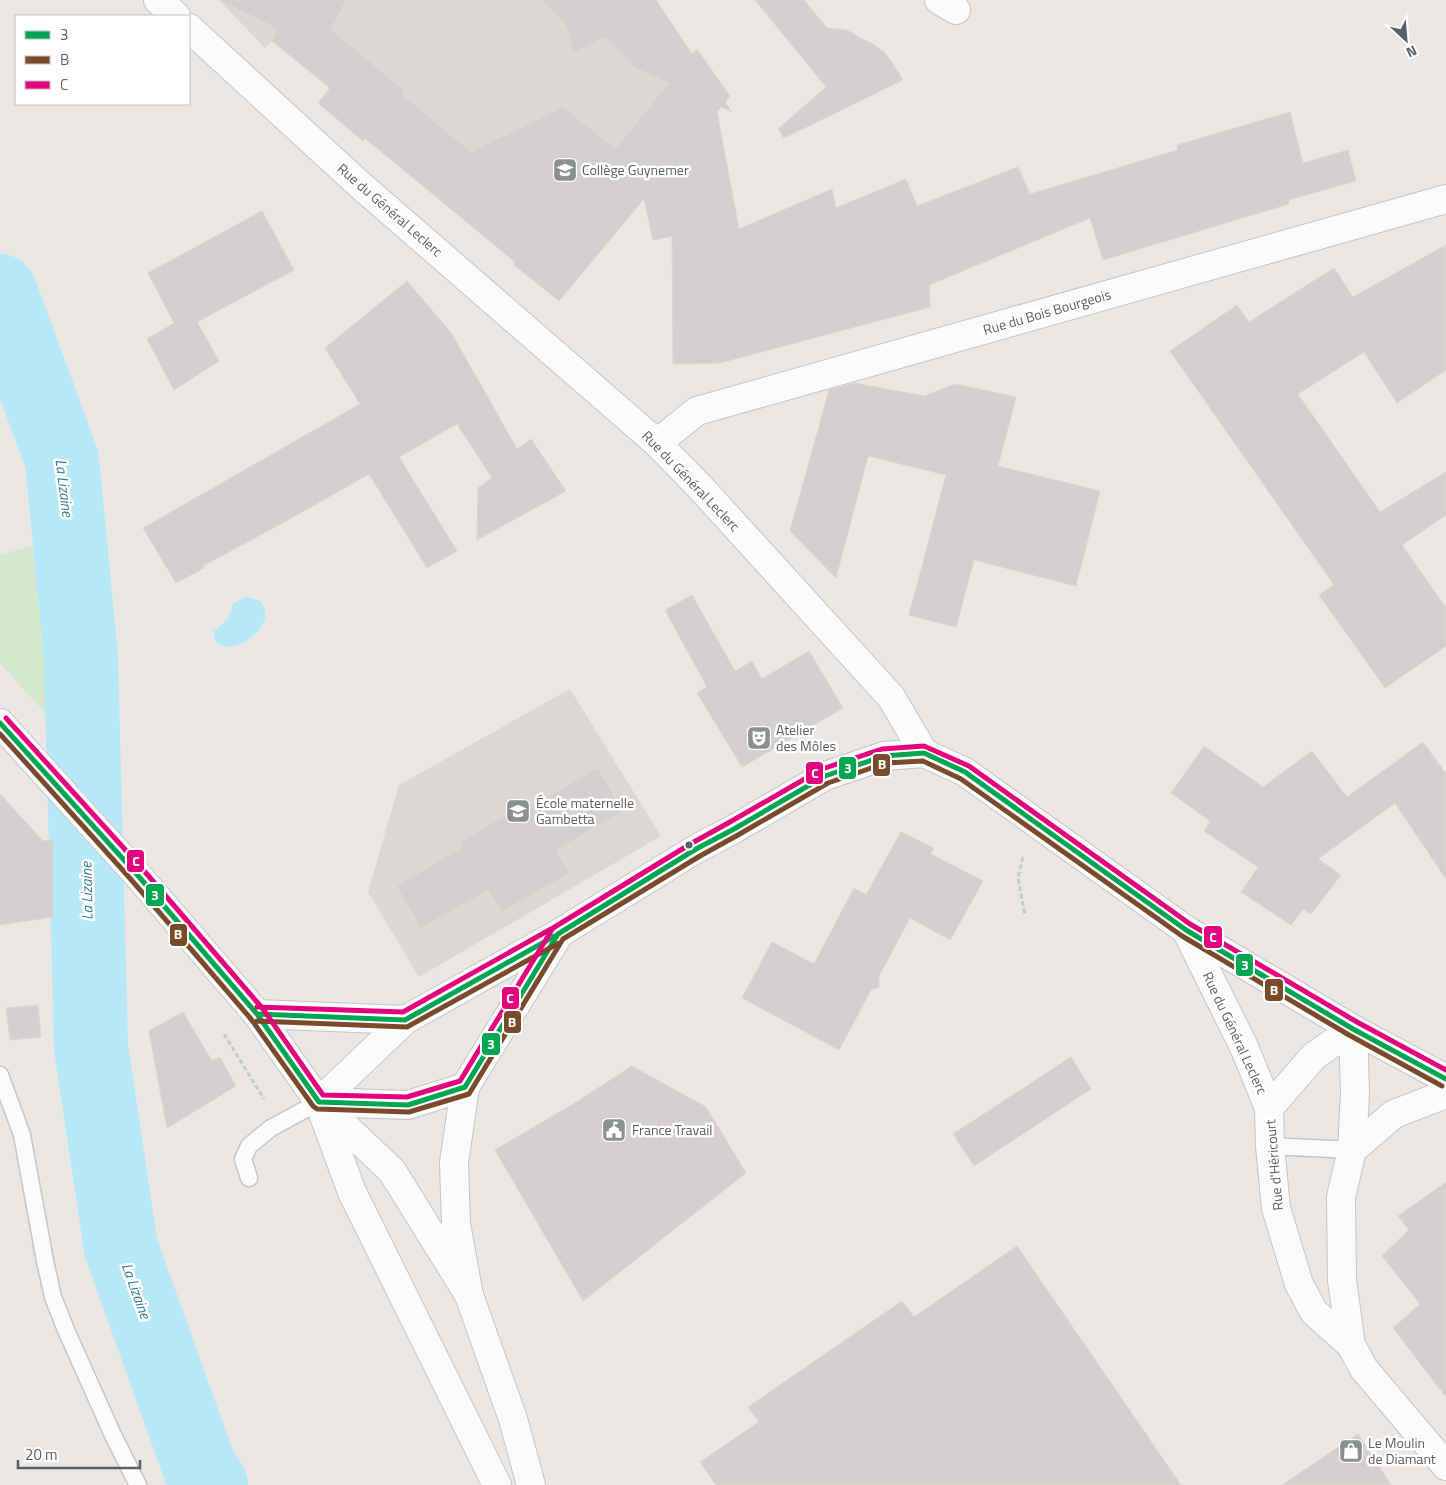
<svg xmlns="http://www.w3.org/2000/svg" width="1446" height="1485" font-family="'Titillium Web',sans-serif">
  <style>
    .education { fill: #dcd7d3 }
    .green { fill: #d5e8cd }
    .water { fill: #b6e8f7 }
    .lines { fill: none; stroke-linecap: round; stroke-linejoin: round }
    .river { stroke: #b6e8f7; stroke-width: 74 }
    .building { fill: #d2cfce; stroke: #dad6d3 }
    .service-casing { stroke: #c5c5c5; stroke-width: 19 }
    .minor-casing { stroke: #c5c5c5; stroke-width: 30 }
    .tertiary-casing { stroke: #c5c5c5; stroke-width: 30 }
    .secondary-casing { stroke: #c6c6c6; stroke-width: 30 }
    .path { stroke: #c5ccc7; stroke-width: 3; stroke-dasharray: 5 2.5; stroke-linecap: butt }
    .service { stroke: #fcfbfb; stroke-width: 16 }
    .minor { stroke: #fcfbfb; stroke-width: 28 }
    .tertiary { stroke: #fcfbfb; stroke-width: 28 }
    .secondary { stroke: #fcfbfb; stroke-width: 28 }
    .bus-1-casing { stroke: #fff; stroke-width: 9 }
    .bus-2-casing { stroke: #fff; stroke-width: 9 }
    .bus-3-casing { stroke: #fff; stroke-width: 9 }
    .bus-1 { stroke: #00a651; stroke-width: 5 }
    .bus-2 { stroke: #7a4b2a; stroke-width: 5 }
    .bus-3 { stroke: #e5007d; stroke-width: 5 }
    .bus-dot { fill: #595f63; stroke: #fff; stroke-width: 2 }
    .labels { text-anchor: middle; stroke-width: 5; stroke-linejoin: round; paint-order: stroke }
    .poi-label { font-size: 14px; fill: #595f63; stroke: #fff; text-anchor: start }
    .street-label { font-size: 14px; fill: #595f63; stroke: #fff }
    .water-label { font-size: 15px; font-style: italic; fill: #2e7c9e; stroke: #fff }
    .line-badge { stroke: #fff; stroke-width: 2 }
    .badge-label { font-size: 14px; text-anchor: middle; font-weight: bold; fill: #fff }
  </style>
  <rect width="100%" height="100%" fill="#eae7e4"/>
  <path class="education" d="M219 0H648L693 54 717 112 738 223 653 240 644 199 559 301 513 264 515 261 365 139 363 141 318 103 330 88 272 41 265 48Z
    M570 689 661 836 419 977 368 892 399 785Z"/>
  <path class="green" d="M41 543 49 591 53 674 48 716 0 663V555Z"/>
  <path class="water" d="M245 597C249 598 257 599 260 601 263 604 265 608 265 612 270 637 212 665 214 631L228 619 233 604Z"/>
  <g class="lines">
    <path class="river" d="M0 291 62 460 81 657 91 1047 121 1248 199 1466 211 1485"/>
  </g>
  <path class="building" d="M220 0H346L331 30 405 91 401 94 471 152 563 107 615 149 669 83 634 67 606 37 574 53 566 26 542 0H656L692 54 697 49 730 96 725 102 732 112 721 107 717 112 739 229 832 189 836 208 906 179 917 206 1018 167 1030 194 1178 150 1177 145 1290 112 1303 163 1348 150 1356 181 1288 200 1289 204 1103 260 1090 218 929 285 930 307 720 363 673 364 672 236 653 240 644 199 559 301 513 264 515 262 365 138 363 141 318 103 330 88 272 41 278 29Z
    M755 0H804L827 28 846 30 853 33 860 38 873 44 884 52 891 61 903 80 784 138 778 129 826 87Z
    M262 211 294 270 197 322 219 361 174 390 147 339 174 323 148 273Z
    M1446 245V370L1397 403 1364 352 1298 394 1380 512 1446 472V515L1402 545 1446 608V646L1385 688 1319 595 1334 585 1170 351 1237 305 1249 322 1334 268 1353 297Z
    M407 281 452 334 517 449 531 439 566 491 477 540 478 488 492 478 457 424 399 457 457 551 427 568 369 474 288 520 203 566 204 568 176 583 143 528 360 404 325 348Z
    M854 383 924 396 955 384 1016 397 998 466 1100 491 1076 586 974 560 956 627 909 615 946 475 868 456 836 578 790 531 829 390Z
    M692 595 735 671 752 661 762 679 809 651 843 708 742 767 697 693 707 687 665 610Z
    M1423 742 1446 774V879L1395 803 1318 859 1341 875 1311 914 1303 909 1291 925 1241 892 1258 867 1204 831 1210 821 1171 793 1204 746 1263 787 1312 751 1347 797Z
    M598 768 622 811 556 850 569 873 502 912 488 890 421 928 397 886 463 847 460 842 529 802 532 806Z
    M0 794 43 841 53 840V917L0 925Z
    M901 832 934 848 931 854 983 881 950 940 910 918 879 976V987L871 990 839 1050 742 998 772 942 814 964 854 888 866 895Z
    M38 1005 41 1037 10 1040 6 1008Z
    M183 1012 212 1061 220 1057 236 1086 167 1128 149 1031Z
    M1071 1057 1091 1089 974 1166 953 1134Z
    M632 1066 706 1107 746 1173 583 1301 495 1150 578 1101Z
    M1446 1182V1397L1393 1328 1420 1304 1382 1256 1409 1230 1398 1216Z
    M1017 1246 1181 1485H716L700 1462 759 1422 748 1407 902 1301 914 1317Z
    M1358 1434 1391 1485H1282Z"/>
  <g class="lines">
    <defs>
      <path id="service" d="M0 1075 22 1135 45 1261 53 1297 66 1330 112 1433 138 1485
        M1270 1146 1352 1150
        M249 1178 243 1159 249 1146 271 1128 319 1102"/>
      <path id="minor" d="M939 0 956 10
        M657 443 697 411 1446 199"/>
      <path id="tertiary" d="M158 0 176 16
        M189 28 359 184 657 443 700 487 891 697 924 753 965 772 1186 930 1353 1029 1446 1079
        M1186 930 1244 1047 1269 1108
        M257 1014 405 1020
        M1353 1029 1314 1056 1269 1108 1270 1146 1276 1208 1299 1284 1314 1312 1351 1345 1364 1369 1446 1466
        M319 1102 405 1020 558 934 696 849 734 829 825 776 884 756 924 753
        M319 1102 408 1105 465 1087
        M1352 1150 1394 1114 1446 1094
        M469 1295 456 1224 454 1163 465 1087 558 936
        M1351 1345 1342 1280 1341 1197 1352 1150 1355 1093 1353 1029"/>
      <path id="secondary" d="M0 723 134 871 257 1014 319 1102 392 1171 469 1295 513 1419 531 1485
        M321 1108 352 1192 497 1485"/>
    </defs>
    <use href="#service" class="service-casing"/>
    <use href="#minor" class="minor-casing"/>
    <use href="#tertiary" class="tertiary-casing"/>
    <use href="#secondary" class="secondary-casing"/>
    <path class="path" d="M1023 857 1018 878 1025 915
      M224 1034 264 1099"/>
    <use href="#service" class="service"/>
    <use href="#minor" class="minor"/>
    <use href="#tertiary" class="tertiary"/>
    <use href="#secondary" class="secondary"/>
    <defs>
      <path id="bus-1" d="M0 723 134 871 257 1014 319 1102 408 1105 465 1087 558 934 696 849 734 829 825 776 884 756 924 753 965 772 1186 930 1353 1029 1446 1079
        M257 1014 405 1020 555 936"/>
      <path id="bus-2" d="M0 734 128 876 251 1019 313 1106 317 1109 409 1112 469 1094 563 939 700 856 738 835 828 783 886 763 923 761 961 779 1182 936 1349 1035 1442 1086
        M257 1021 407 1027 559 943"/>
      <path id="bus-3" d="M6 718 140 866 263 1009 323 1095 407 1097 460 1081 553 928 692 843 730 822 822 769 882 749 924 746 969 766 1190 924 1357 1022 1446 1070
        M257 1007 403 1012 551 929"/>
    </defs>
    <use href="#bus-1" class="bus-1-casing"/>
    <use href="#bus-2" class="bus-2-casing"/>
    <use href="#bus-3" class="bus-3-casing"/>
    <use href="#bus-1" class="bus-1"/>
    <use href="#bus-2" class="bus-2"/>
    <use href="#bus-3" class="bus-3"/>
  </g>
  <defs>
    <symbol id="school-square" viewBox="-11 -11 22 22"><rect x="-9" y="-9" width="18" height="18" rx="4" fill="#8c8f90" stroke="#fff"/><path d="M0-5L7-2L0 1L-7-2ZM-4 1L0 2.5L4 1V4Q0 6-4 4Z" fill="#fff"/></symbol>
    <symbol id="theatre-square" viewBox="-11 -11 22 22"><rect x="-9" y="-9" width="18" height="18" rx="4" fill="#8c8f90" stroke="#fff"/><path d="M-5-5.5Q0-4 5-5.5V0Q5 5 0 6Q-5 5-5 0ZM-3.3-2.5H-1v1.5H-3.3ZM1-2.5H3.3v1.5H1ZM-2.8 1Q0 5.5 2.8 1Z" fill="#fff"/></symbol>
    <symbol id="civic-square" viewBox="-11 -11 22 22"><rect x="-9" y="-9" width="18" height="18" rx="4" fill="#8c8f90" stroke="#fff"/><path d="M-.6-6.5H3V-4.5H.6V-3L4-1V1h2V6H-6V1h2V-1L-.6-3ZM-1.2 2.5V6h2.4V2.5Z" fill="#fff"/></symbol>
    <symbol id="shop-square" viewBox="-11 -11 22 22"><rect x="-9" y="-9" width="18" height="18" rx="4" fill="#8c8f90" stroke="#fff"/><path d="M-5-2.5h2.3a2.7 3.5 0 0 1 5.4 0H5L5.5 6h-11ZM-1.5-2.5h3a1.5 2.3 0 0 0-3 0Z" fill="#fff"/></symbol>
  </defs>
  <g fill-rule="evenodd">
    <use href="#school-square" x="551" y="156" width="28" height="28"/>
    <use href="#theatre-square" x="745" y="724" width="28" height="28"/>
    <use href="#school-square" x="504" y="797" width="28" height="28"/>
    <use href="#civic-square" x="600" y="1116" width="28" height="28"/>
    <use href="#shop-square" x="1337" y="1437" width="28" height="28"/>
  </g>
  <circle class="bus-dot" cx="689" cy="845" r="4.5"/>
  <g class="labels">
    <g class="poi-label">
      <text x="582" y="175">Collège Guynemer</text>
      <text x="776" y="735">Atelier<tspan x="776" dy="16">des Môles</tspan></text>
      <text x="536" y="808">École maternelle<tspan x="536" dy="16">Gambetta</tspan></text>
      <text x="632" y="1135">France Travail</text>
      <text x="1368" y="1448">Le Moulin<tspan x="1368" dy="16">de Diamant</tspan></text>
    </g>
    <g class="street-label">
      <text transform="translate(390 210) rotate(41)" y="5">Rue du Général Leclerc</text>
      <text transform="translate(1047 312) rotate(-16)" y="5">Rue du Bois Bourgeois</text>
      <text transform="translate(691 481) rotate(46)" y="5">Rue du Général Leclerc</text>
      <text transform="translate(1235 1033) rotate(65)" y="5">Rue du Général Leclerc</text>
      <text transform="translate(1274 1165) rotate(-95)" y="5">Rue d'Héricourt</text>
    </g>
    <g class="water-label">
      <text transform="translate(64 488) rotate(83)" y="5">La Lizaine</text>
      <text transform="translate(87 891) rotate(-91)" y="5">La Lizaine</text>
      <text transform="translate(136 1291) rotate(70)" y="5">La Lizaine</text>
    </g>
  </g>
  <g class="line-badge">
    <rect x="872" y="753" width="19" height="24" rx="5" fill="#7a4b2a"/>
    <rect x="838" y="756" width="19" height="24" rx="5" fill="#00a651"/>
    <rect x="805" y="761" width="19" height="24" rx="5" fill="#e5007d"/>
    <rect x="126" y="849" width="19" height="24" rx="5" fill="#e5007d"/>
    <rect x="145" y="883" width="20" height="24" rx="5" fill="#00a651"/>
    <rect x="169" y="923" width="19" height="24" rx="5" fill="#7a4b2a"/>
    <rect x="1203" y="925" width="20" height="24" rx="5" fill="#e5007d"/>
    <rect x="1235" y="953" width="19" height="24" rx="5" fill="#00a651"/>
    <rect x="1264" y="978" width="20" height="24" rx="5" fill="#7a4b2a"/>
    <rect x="501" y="986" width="19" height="24" rx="5" fill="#e5007d"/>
    <rect x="503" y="1010" width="19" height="24" rx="5" fill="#7a4b2a"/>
    <rect x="481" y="1032" width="20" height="24" rx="5" fill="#00a651"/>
  </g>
  <g class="badge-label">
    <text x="882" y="769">B</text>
    <text x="848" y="773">3</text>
    <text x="815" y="778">C</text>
    <text x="136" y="866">C</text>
    <text x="155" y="900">3</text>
    <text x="178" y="939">B</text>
    <text x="1213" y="942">C</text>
    <text x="1245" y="970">3</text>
    <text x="1274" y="995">B</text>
    <text x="510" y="1003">C</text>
    <text x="512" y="1027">B</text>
    <text x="491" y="1049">3</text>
  </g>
  <rect x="15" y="15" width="175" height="90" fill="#ffffff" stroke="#bdbfc1"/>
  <rect x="25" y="31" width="25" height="8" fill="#00a651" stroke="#bdbfc1"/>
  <text x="60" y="40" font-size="15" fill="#595f63">3</text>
  <rect x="25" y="56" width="25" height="8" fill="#7a4b2a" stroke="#bdbfc1"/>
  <text x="60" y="65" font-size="15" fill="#595f63">B</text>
  <rect x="25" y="81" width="25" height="8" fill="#e5007d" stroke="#bdbfc1"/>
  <text x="60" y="90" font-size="15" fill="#595f63">C</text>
  <g transform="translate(1406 40) rotate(154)" stroke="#ffffff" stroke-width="4" paint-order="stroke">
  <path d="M0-4L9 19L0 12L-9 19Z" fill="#595f63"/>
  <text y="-8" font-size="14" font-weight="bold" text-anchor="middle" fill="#595f63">N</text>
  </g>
  <path d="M18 1460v8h122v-8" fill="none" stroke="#595f63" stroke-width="2.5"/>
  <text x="25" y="1460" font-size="15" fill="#595f63" stroke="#ffffff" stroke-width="4" paint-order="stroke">20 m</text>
</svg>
